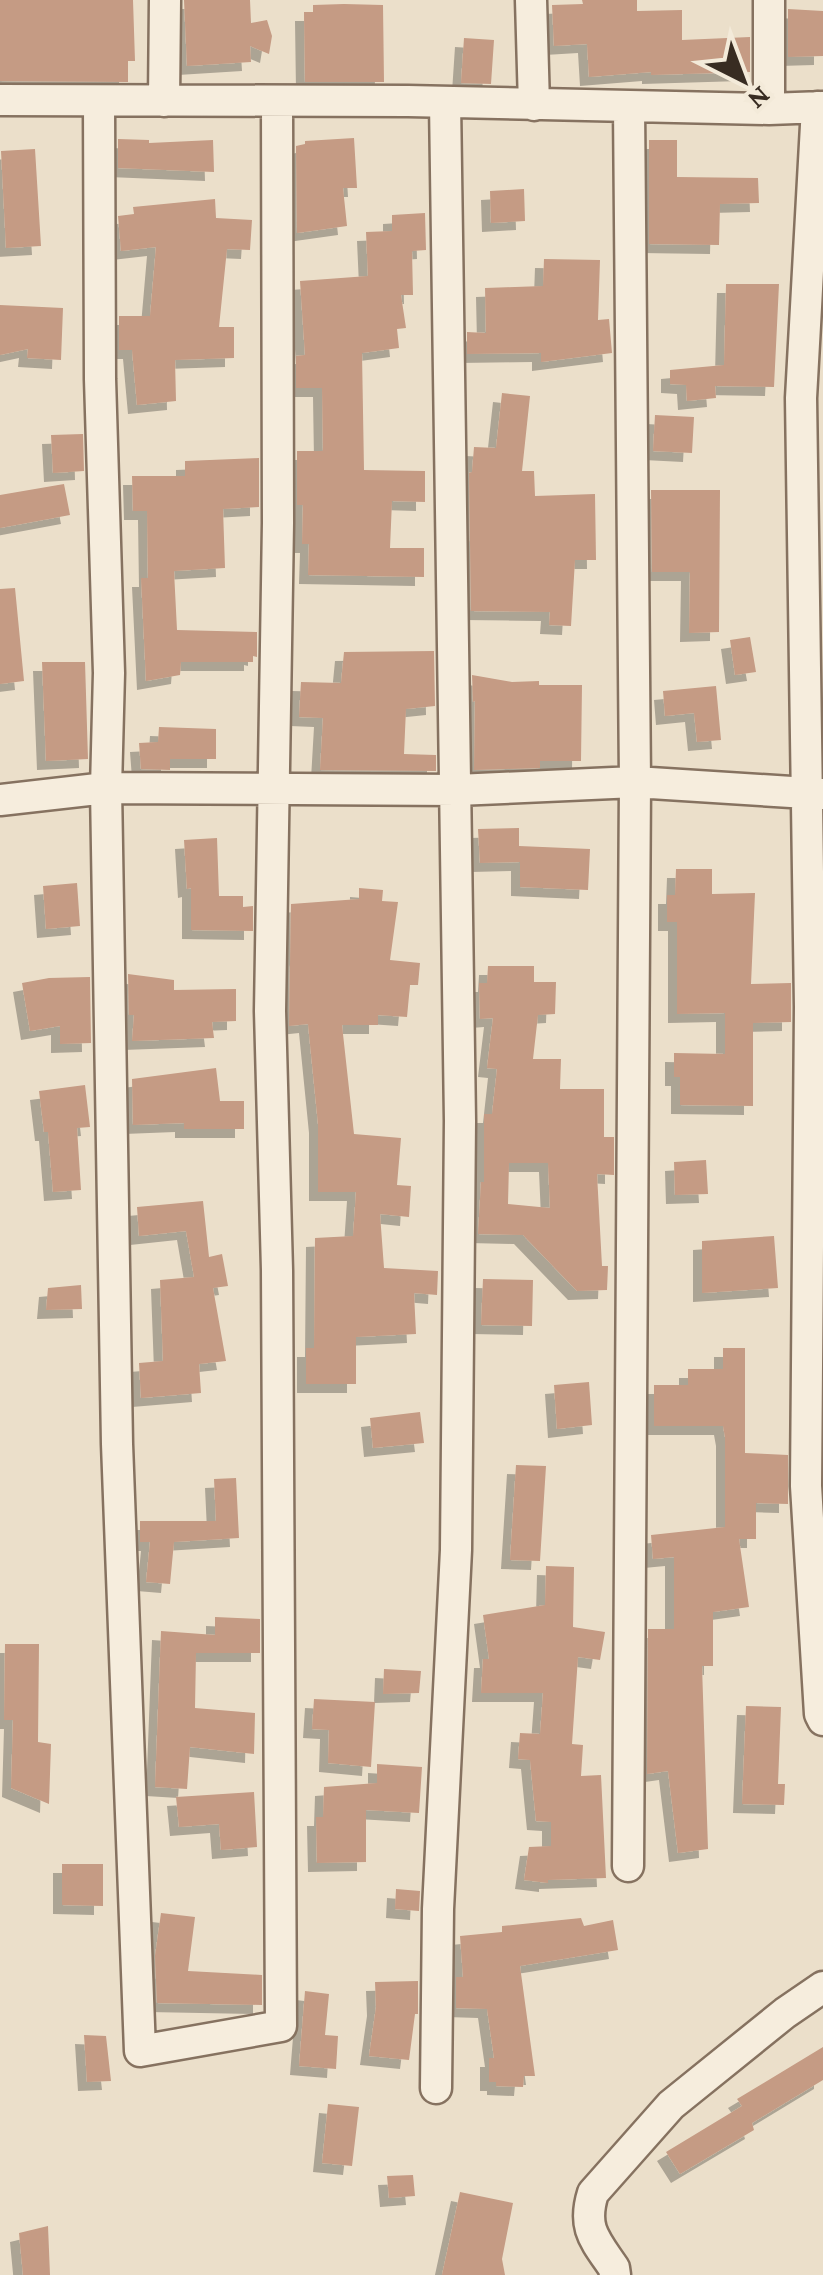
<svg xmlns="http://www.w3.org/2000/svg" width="823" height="2275" font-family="'Crimson Pro',serif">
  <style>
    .building { fill: #c59b84; fill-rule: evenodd; filter: url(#shadow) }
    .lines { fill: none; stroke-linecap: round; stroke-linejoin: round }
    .minor-casing { stroke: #867260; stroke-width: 35 }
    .minor { stroke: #f6eddd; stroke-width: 30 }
  </style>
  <defs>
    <filter id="shadow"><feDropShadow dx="-9" dy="9" stdDeviation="0" flood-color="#0004"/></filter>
  </defs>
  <rect width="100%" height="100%" fill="#ebdfca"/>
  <path class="building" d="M0 0H133L135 61H128V82L0 81Z
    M184 0H250L251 23 267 20 272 36 269 54 250 46 251 62 187 66Z
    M582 0H637V11L682 10V40L750 37V72L651 75V72L589 77 587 44 554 46 552 5 583 4Z
    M344 4 383 5 384 82H305L304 12H313V5Z
    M788 9 823 11V56L788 57Z
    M464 38 494 40 491 84 461 83Z
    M354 138 357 188H343L347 226 297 233 296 146 305 144V141Z
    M118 139 149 140V143L213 140 214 172 118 168Z
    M649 140H677V177L758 178 759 203 720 204 719 245 649 244Z
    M35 149 41 246 6 248 1 151Z
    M524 189 525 221 491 223 490 191Z
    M215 199 216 218 252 220 250 250 227 249 219 327H234V358L175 360 176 401 137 405 132 350H119V316H150L156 247 121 251 118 216 134 214 133 207Z
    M425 213 426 250 412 251 413 295H401L406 328 397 329 399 348 362 353 364 470 425 471V502L392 501 390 548H424V577L308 575 309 544H302L303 505H297V451H323L322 388H296V356L305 355 300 281 368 276 366 232 392 231V215Z
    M544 259 600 260 598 320 609 319 612 353 541 362V353L467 354V332L486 333 485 288 543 286Z
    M726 284H779L774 387 715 386 716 398 687 401 686 385 670 384V370L724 365Z
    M0 305 63 308 61 360 27 358 28 349 0 355Z
    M502 393 530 396 522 471H534L535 496 595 494 596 560H575L571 626 549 625 550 612 471 611 469 473 472 472 474 447 496 448Z
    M655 415 694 417 692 453 653 451Z
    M83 434 84 471 53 473 51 435Z
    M259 458V507L223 509 225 568 174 571 177 630 257 632V657L253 656V662H181L180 675 146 681 141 578H148L147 511H133L132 476H185V461Z
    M64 484 70 515 0 528V495Z
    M651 490H720L719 632 689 633 690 572H652Z
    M15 588 24 681 0 684V589Z
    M750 637 756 672 735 675 730 640Z
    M434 651 435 706 406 709 404 754 436 755V771L320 770 323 718 299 717 301 682 341 683 344 652Z
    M42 662H85L88 759 46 761Z
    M472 675 512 682 539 681V685H582L581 761H540V768L474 770 475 701 473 702Z
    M716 686 721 740 697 742 694 713 665 716 663 691Z
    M159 727 216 729V759H170V770L141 769 139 743 158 742Z
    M519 828V846L590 849 588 890 520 887V862L480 863 478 829Z
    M217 838 219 896H243V907L253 906V931L191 930V888L187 889 184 840Z
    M676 869H712V894L755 893 751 984 791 983V1022L753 1023V1106L680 1105V1077H674V1053L725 1054V1013L677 1014V922H667V895H675Z
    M77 883 80 926 46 929 43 886Z
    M359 888 383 890 382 901 398 902 390 960 420 963 418 985H410L407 1017 378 1015V1025H342L354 1134 401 1138 397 1185 411 1186 409 1217 380 1214 384 1268 438 1271 437 1295 414 1293 416 1334 356 1337V1384H306V1348H314L315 1238 353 1236 356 1192H318V1124L308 1024 289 1026 291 904 359 899Z
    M488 966H534V982H556L555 1014 538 1015 533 1059H561L560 1089H604V1137H614V1175L597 1174 602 1266H608L607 1290 577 1291 523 1235 478 1234 481 1182H484V1114H492L497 1069 487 1068 493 1018 480 1019 479 983H487ZM509 1163H548L550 1208 508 1204Z
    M128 974 174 980V990L236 989V1021L212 1022 214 1038 132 1041 134 1015H129Z
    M90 977 91 1043 60 1044V1026L30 1031 22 983 49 978Z
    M216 1068 220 1101H244V1129H184V1123L133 1125 132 1079Z
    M85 1085 90 1127 77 1128 81 1190 53 1192 48 1132H44L39 1091Z
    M706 1160 708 1194 675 1195 674 1162Z
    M203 1201 209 1257 222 1254 228 1286 213 1288 226 1361 199 1364 201 1393 141 1398 139 1363 163 1361 160 1280 194 1277 186 1231 139 1236 137 1207Z
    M774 1236 778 1288 702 1293V1241Z
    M483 1279 533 1280 532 1326 481 1325Z
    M81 1285 82 1309 46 1310 48 1288Z
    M723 1348H745V1453L788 1455V1504L756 1503V1539H739L749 1607 713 1612V1666H702L708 1849 678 1853 668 1771 647 1774 648 1629H674V1557L653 1559 651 1535 725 1527V1437L723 1426H654V1385H688V1369H723Z
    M589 1382 592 1425 557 1429 554 1385Z
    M420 1412 424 1443 373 1448 370 1418Z
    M516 1465 546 1466 540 1561 510 1560Z
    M236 1478 239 1538 174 1542 170 1584 146 1582 150 1542H140V1521H216L214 1479Z
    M546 1566 574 1567 573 1627 605 1632 600 1660 578 1657 572 1744 583 1745 581 1776 601 1775 606 1878 548 1880V1883L524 1880 529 1847 551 1846V1822L536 1821 530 1760 518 1759 520 1733 540 1734 543 1693H481L483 1659H489L483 1615 545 1605Z
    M215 1617 260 1619V1653H196L195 1708 255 1713 254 1754 190 1747 187 1789 155 1787 161 1631 215 1635Z
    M5 1644H39L38 1742 51 1744 49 1804 11 1788 13 1720H4Z
    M384 1669 421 1671 419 1693 383 1694Z
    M314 1699 375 1702 371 1767 328 1763 329 1730 312 1729Z
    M746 1706 781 1707 778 1784H785L784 1805 742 1804Z
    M377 1764 422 1767 419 1813 366 1810V1862L317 1863 316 1817H323L324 1787 377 1783Z
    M254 1792 257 1847 221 1850 219 1824 179 1827 176 1797Z
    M62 1864H103V1906L62 1905Z
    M396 1889 420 1891 419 1911 395 1909Z
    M161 1913 195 1917 188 1971 262 1975V2005L157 2003 155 1956Z
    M581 1918 584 1926 613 1920 618 1950 520 1966 535 2076H524L523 2087 496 2086V2082H489V2058H494L487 2009 456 2008V1977H463L460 1936 502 1932V1926Z
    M418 1981V2014H415L409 2060 369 2056 376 2007 375 1982Z
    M305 1991 329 1994 325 2035 338 2036 336 2069 299 2066Z
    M84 2035 106 2036 111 2081 87 2082Z
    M823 2047V2080L752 2123 754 2130 680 2174 666 2152 742 2106 737 2099Z
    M328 2104 359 2107 352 2166 322 2163Z
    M413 2175 415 2196 389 2198 387 2176Z
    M460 2192 513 2203 502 2259 505 2275H442Z
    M48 2226 50 2275H23L19 2233Z"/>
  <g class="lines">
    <defs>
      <path id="minor" d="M531 0 534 105
        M769 0V109
        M0 100 408 101 769 109 823 107
        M99 101 100 379 109 673 106 788 117 1444 140 2051 281 2026 277 1270 270 1011 278 523 277 101
        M164 101 165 0
        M817 107 801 398 810 1007 806 1486 820 1714 823 1720
        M0 800 106 788 457 790 635 782 823 794
        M628 1866 635 782 629 107
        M436 2088 438 1909 456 1550 460 1121 445 102
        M615 2275 614 2268C595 2240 582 2228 593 2193L671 2105 785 2013 823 1987"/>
    </defs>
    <use href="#minor" class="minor-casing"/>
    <use href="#minor" class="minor"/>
  </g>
  <g transform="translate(743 80) rotate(138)" stroke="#f3ead9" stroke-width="8" paint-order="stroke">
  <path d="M0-8L18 38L0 25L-18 38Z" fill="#382c22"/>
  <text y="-15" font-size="28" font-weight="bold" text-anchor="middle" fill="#382c22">N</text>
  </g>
</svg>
